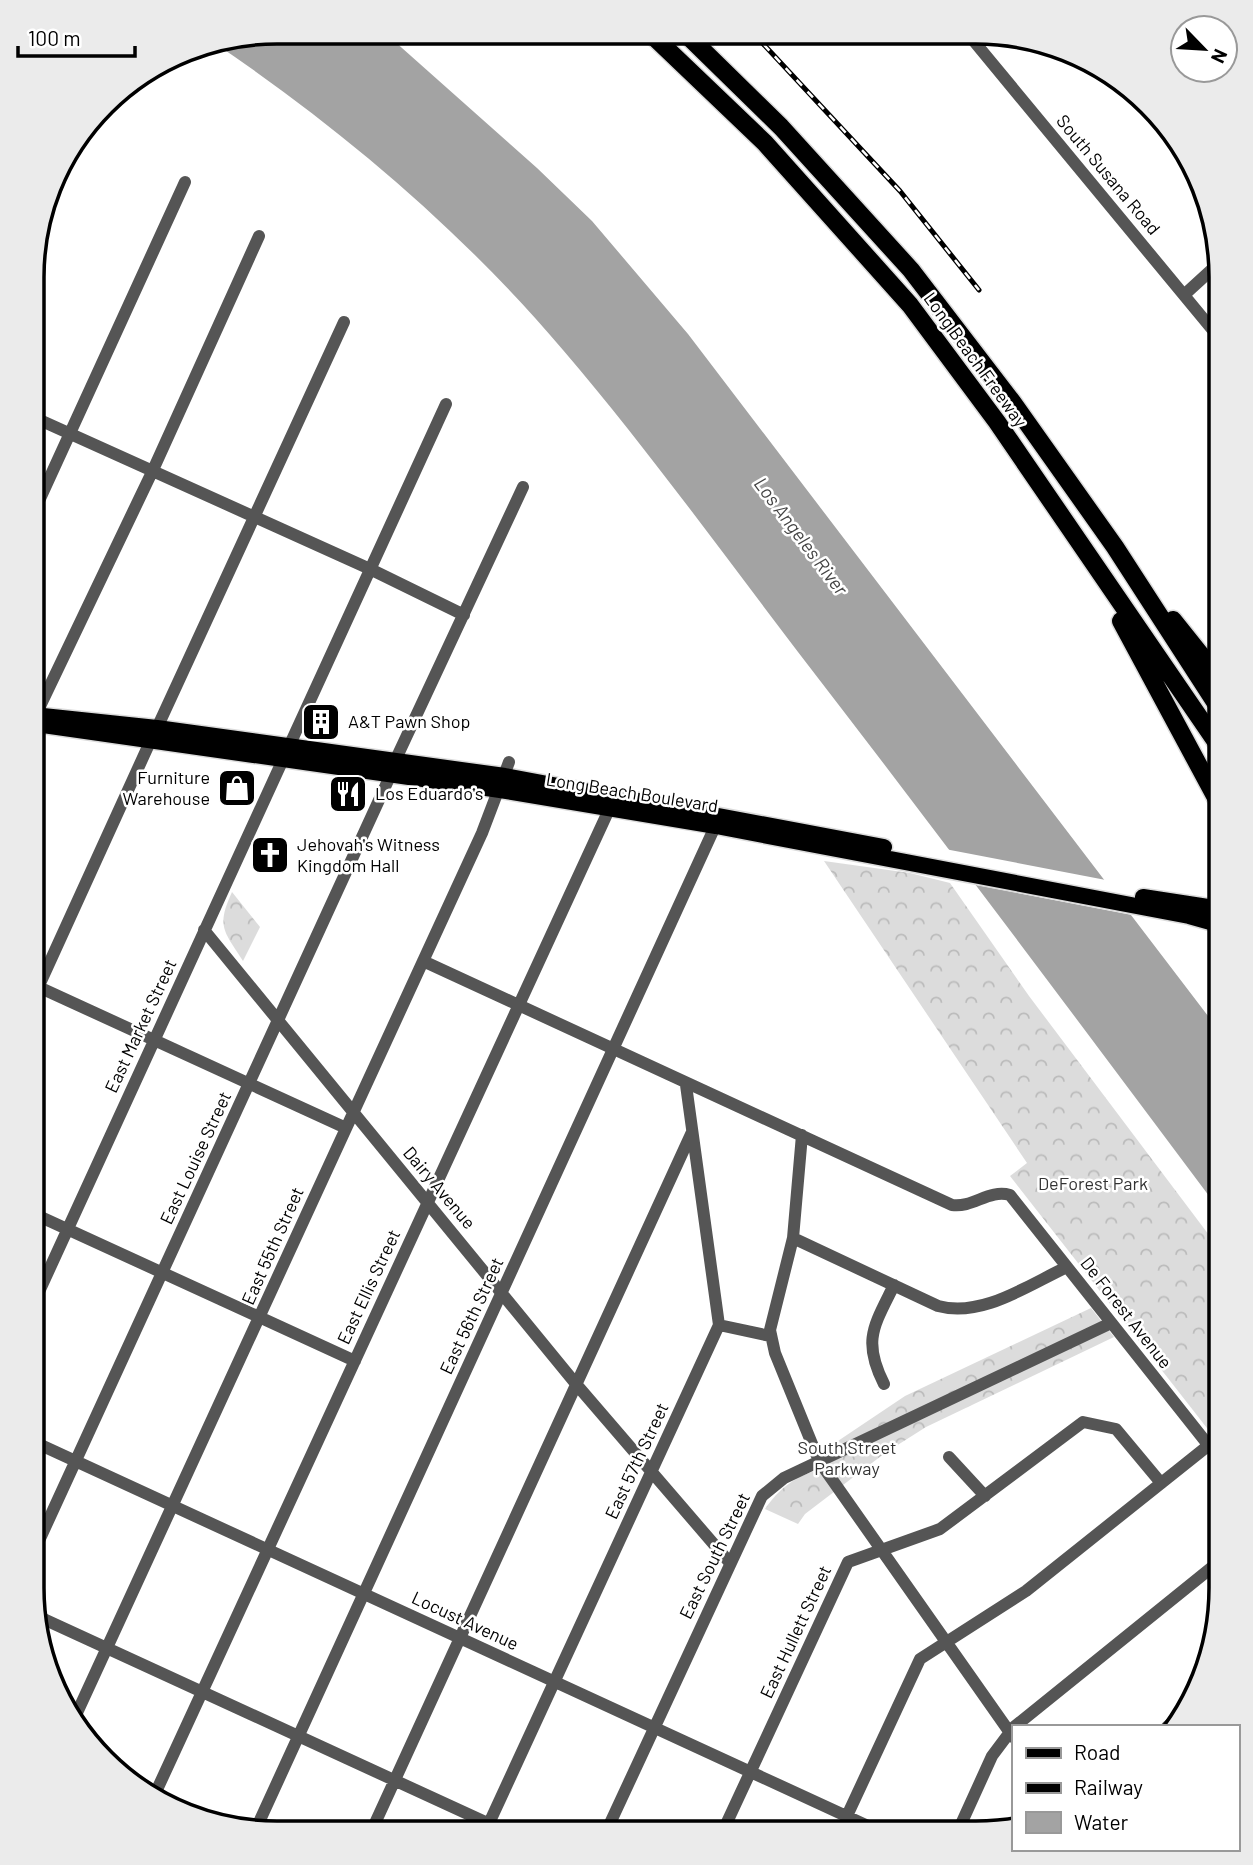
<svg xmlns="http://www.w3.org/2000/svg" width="1253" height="1865" font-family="Barlow,sans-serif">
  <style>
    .forest { fill: url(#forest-crowns) }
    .water { fill: #a3a3a3 }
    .pier { fill: #fff }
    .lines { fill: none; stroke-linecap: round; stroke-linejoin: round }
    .major-casing { stroke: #dbdbdb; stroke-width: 19 }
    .highway-casing { stroke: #dbdbdb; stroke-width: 21 }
    .minor { stroke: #555; stroke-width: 12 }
    .major { stroke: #000; stroke-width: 16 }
    .highway { stroke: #000; stroke-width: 18 }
    .rail-casing { stroke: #000; stroke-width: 5 }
    .rail { stroke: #fff; stroke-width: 2.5; stroke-dasharray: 8; stroke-linecap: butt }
    .labels { text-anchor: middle; stroke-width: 5; stroke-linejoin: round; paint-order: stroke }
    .street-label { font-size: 18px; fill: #000; stroke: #fff }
    .poi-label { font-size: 18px; fill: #000; stroke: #fff; text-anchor: start }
    .park-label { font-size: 18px; fill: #333; stroke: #fff }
    .water-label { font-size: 19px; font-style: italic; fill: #444; stroke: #fff }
    .rim { fill: none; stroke: #000; stroke-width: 3.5 }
  </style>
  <defs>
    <pattern id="forest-crowns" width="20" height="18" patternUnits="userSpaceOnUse" patternTransform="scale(1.75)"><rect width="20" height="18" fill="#dcdcdc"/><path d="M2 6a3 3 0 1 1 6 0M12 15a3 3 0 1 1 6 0" fill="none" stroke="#bbb"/></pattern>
  </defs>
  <rect width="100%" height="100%" fill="#fff"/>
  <path class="forest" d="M824 861 910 873 950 883 1029 996 1221 1251V1446L1010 1176 1027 1163Z
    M232 892 260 927 243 961C224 931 216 927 232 892Z
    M1091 1308 1114 1337 926 1427 885 1453 805 1514 798 1524 765 1509C779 1489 793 1478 815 1471L823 1451 905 1396Z"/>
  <path class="water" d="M277 32H384L537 168 592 221 688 334 1221 1033V1212C1081 1025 941 837 798 652 721 551 646 447 563 350 463 232 342 129 213 42Z"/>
  <path class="pier" d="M945 849 1111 881 1137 916 971 884Z"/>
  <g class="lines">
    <defs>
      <path id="major" d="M43 716 157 728 505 776 884 847
        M33 719 43 725 500 790 716 826 1189 916 1221 925
        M1143 897 1221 909"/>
      <path id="highway" d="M650 33 765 143 910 305 997 422 1221 749
        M685 33 781 127 911 270 1013 403 1115 547 1221 711
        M1173 620 1221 680
        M1121 621 1221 807"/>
    </defs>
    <use href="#major" class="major-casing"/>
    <use href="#highway" class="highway-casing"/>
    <path class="minor" d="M968 34 1221 340
      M1184 295 1219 263
      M33 417 370 569 464 615
      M33 514 185 182
      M33 721 153 470 259 236
      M157 728 344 322
      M395 761 523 487
      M204 930 576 1384 730 1563
      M423 961 952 1205C973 1208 989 1189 1010 1195L1221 1461
      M32 984 346 1128
      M32 1001 150 742
      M802 1135 793 1238 770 1330 775 1353 819 1461 1013 1737
      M32 1213 355 1361
      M793 1238 938 1306C982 1318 1028 1285 1067 1267
      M32 1307 446 404
      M719 1325 770 1336
      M884 1384C862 1340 874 1326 894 1285
      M32 1441 883 1833
      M949 1457 985 1496
      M32 1556 391 774
      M37 1616 507 1832
      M76 1715 482 833 509 762
      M1014 1727 1221 1560
      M1167 1727 1184 1713
      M155 1794 613 801
      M255 1831 718 820
      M371 1832 692 1132
      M485 1832 719 1325 686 1085
      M606 1832 762 1496 784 1478 1111 1323
      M722 1833 848 1562 940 1529 1083 1422 1116 1429 1161 1483
      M839 1833 920 1659 1026 1591 1209 1445
      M957 1833 992 1756 1013 1728"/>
    <use href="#major" class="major"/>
    <use href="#highway" class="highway"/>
    <defs>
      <path id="rail" d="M753 33 900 191 979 290"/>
    </defs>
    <use href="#rail" class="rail-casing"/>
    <use href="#rail" class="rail"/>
  </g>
  <defs>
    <symbol id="building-square" viewBox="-11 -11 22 22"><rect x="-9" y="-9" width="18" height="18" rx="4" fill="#000" stroke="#fff"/><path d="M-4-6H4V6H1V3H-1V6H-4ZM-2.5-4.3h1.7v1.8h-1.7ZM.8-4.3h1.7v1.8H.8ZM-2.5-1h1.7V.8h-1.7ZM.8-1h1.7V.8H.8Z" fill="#fff"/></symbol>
    <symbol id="shop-square" viewBox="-11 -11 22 22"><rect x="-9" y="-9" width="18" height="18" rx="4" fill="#000" stroke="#fff"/><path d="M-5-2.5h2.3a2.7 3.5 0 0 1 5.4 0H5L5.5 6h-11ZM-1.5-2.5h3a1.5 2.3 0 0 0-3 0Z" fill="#fff"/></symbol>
    <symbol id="restaurant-square" viewBox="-11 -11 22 22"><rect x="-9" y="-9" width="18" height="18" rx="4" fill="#000" stroke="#fff"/><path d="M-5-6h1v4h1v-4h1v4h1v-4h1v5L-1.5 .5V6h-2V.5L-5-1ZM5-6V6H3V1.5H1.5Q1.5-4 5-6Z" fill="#fff"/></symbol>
    <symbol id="church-square" viewBox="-11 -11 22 22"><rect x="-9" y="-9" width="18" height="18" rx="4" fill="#000" stroke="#fff"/><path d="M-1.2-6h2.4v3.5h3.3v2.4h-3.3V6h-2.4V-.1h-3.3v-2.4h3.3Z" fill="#fff"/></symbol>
  </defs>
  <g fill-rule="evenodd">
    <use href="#building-square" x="299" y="700" width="44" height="44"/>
    <use href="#shop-square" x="215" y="766" width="44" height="44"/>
    <use href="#restaurant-square" x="326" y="772" width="44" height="44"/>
    <use href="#church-square" x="248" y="833" width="44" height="44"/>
  </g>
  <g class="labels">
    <g class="street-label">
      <text transform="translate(1108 175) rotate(50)" y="6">South Susana Road</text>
      <text transform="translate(975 360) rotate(54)" y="6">Long Beach Freeway</text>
      <text transform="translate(632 793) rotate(9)" y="6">Long Beach Boulevard</text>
      <text transform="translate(141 1026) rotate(-65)" y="6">East Market Street</text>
      <text transform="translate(196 1158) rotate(-65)" y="6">East Louise Street</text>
      <text transform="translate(439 1188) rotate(50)" y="6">Dairy Avenue</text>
      <text transform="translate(273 1246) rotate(-66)" y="6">East 55th Street</text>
      <text transform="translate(369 1287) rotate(-65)" y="6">East Ellis Street</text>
      <text transform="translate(1126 1313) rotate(52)" y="6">De Forest Avenue</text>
      <text transform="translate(472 1316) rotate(-65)" y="6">East 56th Street</text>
      <text transform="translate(637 1461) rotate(-65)" y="6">East 57th Street</text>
      <text transform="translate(715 1556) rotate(-64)" y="6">East South Street</text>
      <text transform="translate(465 1621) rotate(25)" y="6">Locust Avenue</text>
      <text transform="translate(796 1632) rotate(-65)" y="6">East Hullett Street</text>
    </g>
    <g class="poi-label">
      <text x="348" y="728">A&amp;T Pawn Shop</text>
      <text x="210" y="784" text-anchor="end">Furniture<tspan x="210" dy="21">Warehouse</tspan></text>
      <text x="375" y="800">Los Eduardo's</text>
      <text x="297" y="851">Jehovah's Witness<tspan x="297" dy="21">Kingdom Hall</tspan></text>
    </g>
    <g class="park-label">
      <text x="1093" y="1190">DeForest Park</text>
      <text x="847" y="1454">South Street<tspan x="847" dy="21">Parkway</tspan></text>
    </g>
    <g class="water-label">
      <text transform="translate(801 536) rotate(53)" y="7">Los Angeles River</text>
    </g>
  </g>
  <path d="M0 0H1253V1865H0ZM277 44H976A233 233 0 0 1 1209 277V1588A233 233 0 0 1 976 1821H277A233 233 0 0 1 44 1588V277A233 233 0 0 1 277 44Z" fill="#ebebeb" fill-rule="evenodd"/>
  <path class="rim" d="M277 44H976A233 233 0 0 1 1209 277V1588A233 233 0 0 1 976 1821H277A233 233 0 0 1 44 1588V277A233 233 0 0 1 277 44Z"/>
  <rect x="1012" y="1725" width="228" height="126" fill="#ffffff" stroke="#999999" stroke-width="2"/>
  <rect x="1026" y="1748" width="35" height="10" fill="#000000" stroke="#999999" stroke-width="2"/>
  <text x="1074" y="1760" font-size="21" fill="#000000">Road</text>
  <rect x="1026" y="1783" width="35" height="10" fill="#000000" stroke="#999999" stroke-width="2"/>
  <text x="1074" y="1795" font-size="21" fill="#000000">Railway</text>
  <rect x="1026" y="1812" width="35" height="21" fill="#a3a3a3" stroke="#999999" stroke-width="2"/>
  <text x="1074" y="1830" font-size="21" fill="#000000">Water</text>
  <g transform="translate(1204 49) rotate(115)"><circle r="33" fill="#ffffff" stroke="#999999" stroke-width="2"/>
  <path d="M0-5L12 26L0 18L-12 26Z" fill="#000000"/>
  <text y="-10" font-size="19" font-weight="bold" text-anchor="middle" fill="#000000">N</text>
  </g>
  <path d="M18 46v10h117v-10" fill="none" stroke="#000000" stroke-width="3.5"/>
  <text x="28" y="46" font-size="21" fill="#000000" stroke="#ffffff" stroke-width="5" paint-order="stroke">100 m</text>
</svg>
